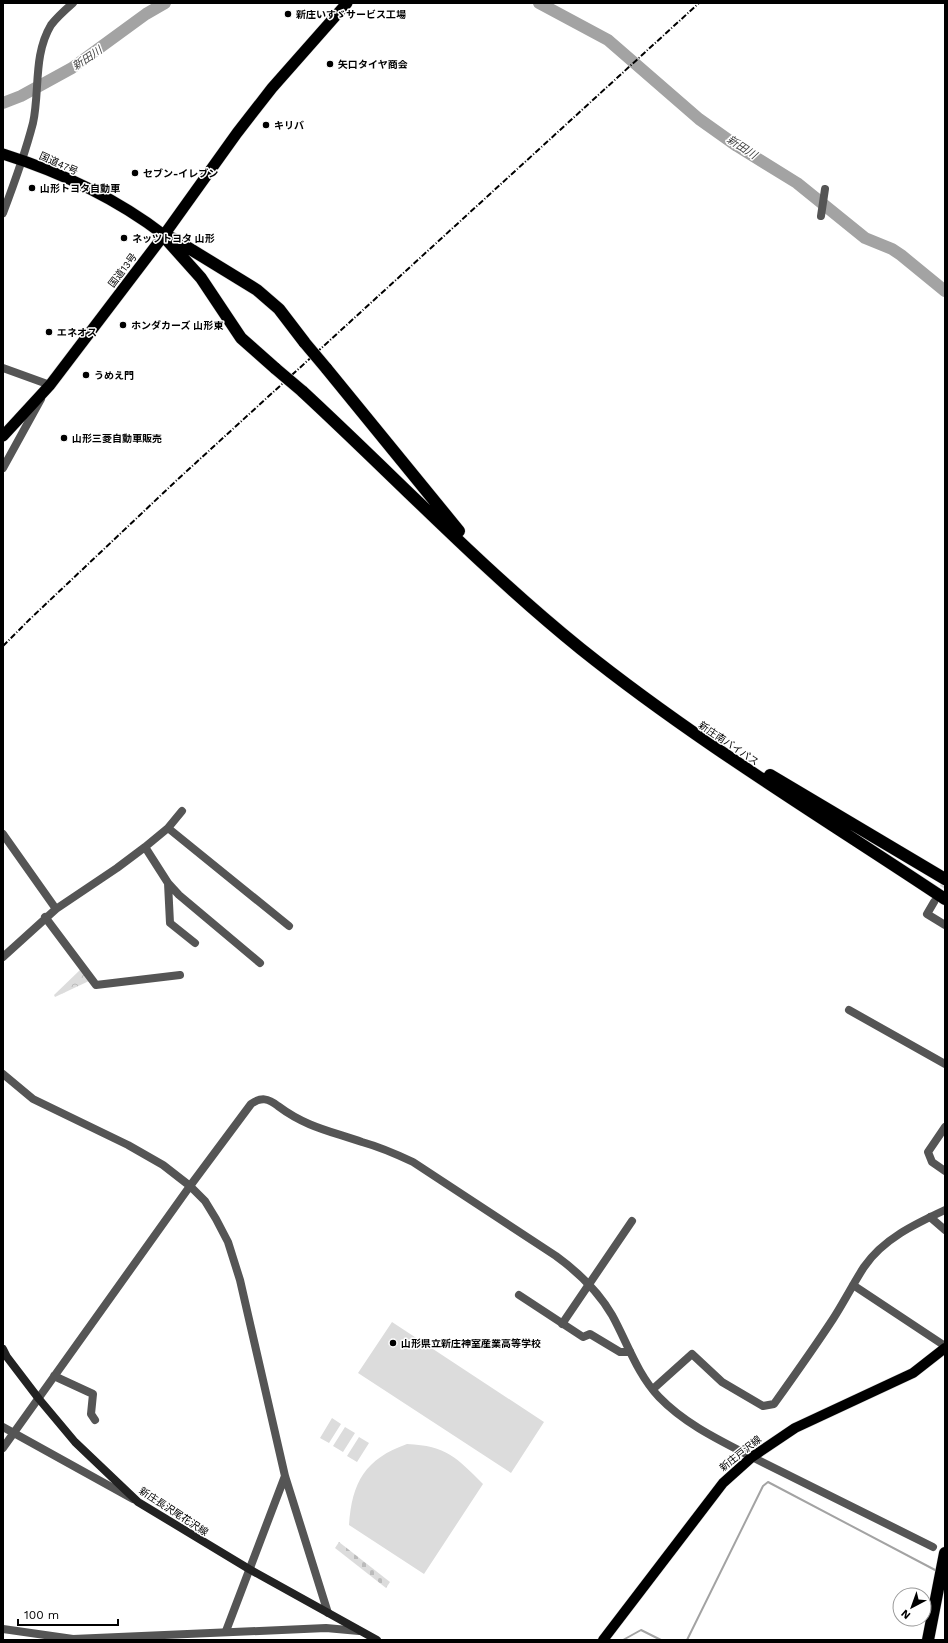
<svg xmlns="http://www.w3.org/2000/svg" width="948" height="1643" font-family="'Work Sans','Noto Sans JP',sans-serif">
  <style>
    .cemetery { fill: url(#cemetery-stones) }
    .park { fill: url(#park-crowns) }
    .pitch { fill: #dcdcdc }
    .lines { fill: none; stroke-linecap: round; stroke-linejoin: round }
    .stream { stroke: #a3a3a3; stroke-width: 2 }
    .river { stroke: #a3a3a3; stroke-width: 12 }
    .minor-tunnel { stroke: #d9d9d9; stroke-width: 8; stroke-dasharray: 8 4; stroke-linecap: butt }
    .primary-casing { stroke: #dbdbdb; stroke-width: 11 }
    .trunk-casing { stroke: #dbdbdb; stroke-width: 12 }
    .motorway-casing { stroke: #dbdbdb; stroke-width: 13 }
    .minor { stroke: #555; stroke-width: 8 }
    .tertiary { stroke: #555; stroke-width: 8 }
    .secondary { stroke: #222; stroke-width: 8 }
    .primary { stroke: #000; stroke-width: 10 }
    .trunk { stroke: #000; stroke-width: 11 }
    .motorway { stroke: #000; stroke-width: 12 }
    .rail { stroke: #000; stroke-width: 2; stroke-dasharray: 6 2 1 2; stroke-linecap: butt }
    .motorway-bridge-casing { stroke: #dbdbdb; stroke-width: 13; stroke-linecap: butt }
    .motorway-bridge { stroke: #000; stroke-width: 12 }
    .poi-dot { fill: #000; stroke: #fff; stroke-width: 1.5 }
    .labels { text-anchor: middle; stroke-width: 3; stroke-linejoin: round; paint-order: stroke }
    .poi-label { font-size: 10px; font-weight: bold; fill: #000; stroke: #fff; text-anchor: start }
    .street-label { font-size: 10px; fill: #000; stroke: #fff }
    .water-label { font-size: 11px; font-style: italic; fill: #444; stroke: #fff }
  </style>
  <defs>
    <pattern id="cemetery-stones" width="16" height="16" patternUnits="userSpaceOnUse"><rect width="16" height="16" fill="#dcdcdc"/><path d="M2 7V4a2 2 0 0 1 4 0v3zM10 15v-3a2 2 0 0 1 4 0v3z" fill="#bbb"/></pattern>
    <pattern id="park-crowns" width="20" height="18" patternUnits="userSpaceOnUse"><rect width="20" height="18" fill="#dcdcdc"/><path d="M2 6a3 3 0 1 1 6 0M12 15a3 3 0 1 1 6 0" fill="none" stroke="#bbb"/></pattern>
  </defs>
  <rect width="100%" height="100%" fill="#fff"/>
  <path class="cemetery" d="M339 1542 390 1582 386 1588 335 1548Z"/>
  <path class="park" d="M81 969 89 981 55 997 54 995Z"/>
  <path class="pitch" d="M392 1322 544 1422 511 1473 358 1373Z
    M332 1418 341 1424 329 1443 320 1438Z
    M345 1427 355 1433 343 1452 333 1446Z
    M359 1437 369 1443 357 1462 347 1456Z
    M407 1444C447 1446 456 1457 483 1484L424 1574 349 1525C352 1482 365 1459 407 1444Z"/>
  <g class="lines">
    <path class="stream" d="M623 1640 641 1630 661 1640
      M687 1640 763 1486 768 1482 937 1571"/>
    <path class="river" d="M539 3 608 40 699 119 737 146 797 183 865 238 892 249 901 255 945 291
      M3 103 21 96 72 68 146 14 165 3"/>
    <path class="minor-tunnel" d="M937 898 945 885"/>
    <defs>
      <path id="primary" d="M603 1640 723 1483 752 1457 795 1428 913 1373 945 1348"/>
      <path id="trunk" d="M3 154C60 172 117 199 164 235
        M3 436 50 385 164 235 237 133 272 88 347 3"/>
      <path id="motorway" d="M164 235 174 239 257 290 279 309 305 343
        M167 240 201 278 241 338 276 369
        M326 368 459 531
        M302 391C395 477 482 569 581 649 696 741 822 817 945 899
        M770 775 945 879
        M928 1640 945 1553"/>
    </defs>
    <use href="#primary" class="primary-casing"/>
    <use href="#trunk" class="trunk-casing"/>
    <use href="#motorway" class="motorway-casing"/>
    <path class="minor" d="M821 216 825 189
      M3 368 50 385
      M3 468 41 399
      M168 828 289 926
      M3 834 56 909
      M145 847 168 883 179 895 260 963
      M168 883 170 923 195 943
      M934 902 927 914 945 925
      M45 917 96 985 180 975
      M3 957 56 909 117 868 145 847 168 828 182 811
      M849 1010 945 1064
      M3 1074 33 1099 128 1145 163 1165 190 1186 205 1201 216 1219 228 1242 240 1280 285 1476 328 1613
      M945 1127 928 1152 932 1162 945 1171
      M853 1285 945 1346
      M519 1295 583 1337 590 1334 620 1352H630
      M562 1324 632 1221
      M54 1376 93 1394 91 1414 95 1420
      M653 1389 692 1354 722 1382 763 1406 774 1404C794 1376 814 1348 833 1319 844 1302 853 1284 864 1267 883 1239 915 1224 945 1210
      M3 1448 190 1186
      M752 1457 933 1547
      M3 1629 73 1639 326 1628 359 1631
      M226 1631 285 1476"/>
    <path class="tertiary" d="M3 213C14 184 25 154 33 123 40 91 33 55 51 25 57 17 65 10 73 3
      M190 1186 251 1104C261 1097 268 1098 278 1106 306 1127 330 1131 362 1142 380 1147 396 1154 413 1162L556 1256C578 1272 598 1291 612 1315 627 1342 637 1374 659 1397 685 1424 719 1440 752 1457
      M930 1217 945 1230
      M3 1427 133 1499"/>
    <path class="secondary" d="M3 1349 7 1357 39 1399 75 1442 138 1502 249 1569 377 1640"/>
    <use href="#primary" class="primary"/>
    <use href="#trunk" class="trunk"/>
    <use href="#motorway" class="motorway"/>
    <path class="rail" d="M3 646 30 619 177 480 699 3"/>
    <defs>
      <path id="motorway-bridge" d="M305 343 326 368
        M276 369 302 391"/>
    </defs>
    <use href="#motorway-bridge" class="motorway-bridge-casing"/>
    <use href="#motorway-bridge" class="motorway-bridge"/>
  </g>
  <g class="poi-dot">
    <circle cx="288" cy="14" r="4"/>
    <circle cx="330" cy="64" r="4"/>
    <circle cx="266" cy="125" r="4"/>
    <circle cx="135" cy="173" r="4"/>
    <circle cx="32" cy="188" r="4"/>
    <circle cx="124" cy="238" r="4"/>
    <circle cx="123" cy="325" r="4"/>
    <circle cx="49" cy="332" r="4"/>
    <circle cx="86" cy="375" r="4"/>
    <circle cx="64" cy="438" r="4"/>
    <circle cx="393" cy="1343" r="4"/>
  </g>
  <g class="labels">
    <g class="poi-label">
      <text x="296" y="18">新庄いすゞサービス工場</text>
      <text x="338" y="68">矢口タイヤ商会</text>
      <text x="274" y="129">キリバ</text>
      <text x="143" y="177">セブン-イレブン</text>
      <text x="40" y="192">山形トヨタ自動車</text>
      <text x="132" y="242">ネッツトヨタ 山形</text>
      <text x="131" y="329">ホンダカーズ 山形東</text>
      <text x="57" y="336">エネオス</text>
      <text x="94" y="379">うめえ門</text>
      <text x="72" y="442">山形三菱自動車販売</text>
      <text x="401" y="1347">山形県立新庄神室産業高等学校</text>
    </g>
    <g class="street-label">
      <text transform="translate(59 163) rotate(24)" y="4">国道47号</text>
      <text transform="translate(122 270) rotate(-53)" y="4">国道13号</text>
      <text transform="translate(729 743) rotate(34)" y="4">新庄南バイパス</text>
      <text transform="translate(740 1453) rotate(-39)" y="4">新庄戸沢線</text>
      <text transform="translate(174 1511) rotate(33)" y="4">新庄長沢尾花沢線</text>
    </g>
    <g class="water-label">
      <text transform="translate(87 58) rotate(-34)" y="4">新田川</text>
      <text transform="translate(742 147) rotate(33)" y="4">新田川</text>
    </g>
  </g>
  <rect width="948" height="1643" fill="none" stroke="#000000" stroke-width="8"/>
  <g transform="translate(912 1607) rotate(221)"><circle r="19" fill="#ffffff" stroke="#999999"/>
  <path d="M0-3L7 15L0 10L-7 15Z" fill="#000000"/>
  <text y="-6" font-size="11" font-weight="bold" text-anchor="middle" fill="#000000">N</text>
  </g>
  <path d="M18 1619v6h100v-6" fill="none" stroke="#000000" stroke-width="2"/>
  <text x="24" y="1619" font-size="12" fill="#000000" stroke="#ffffff" stroke-width="3" paint-order="stroke">100 m</text>
</svg>
